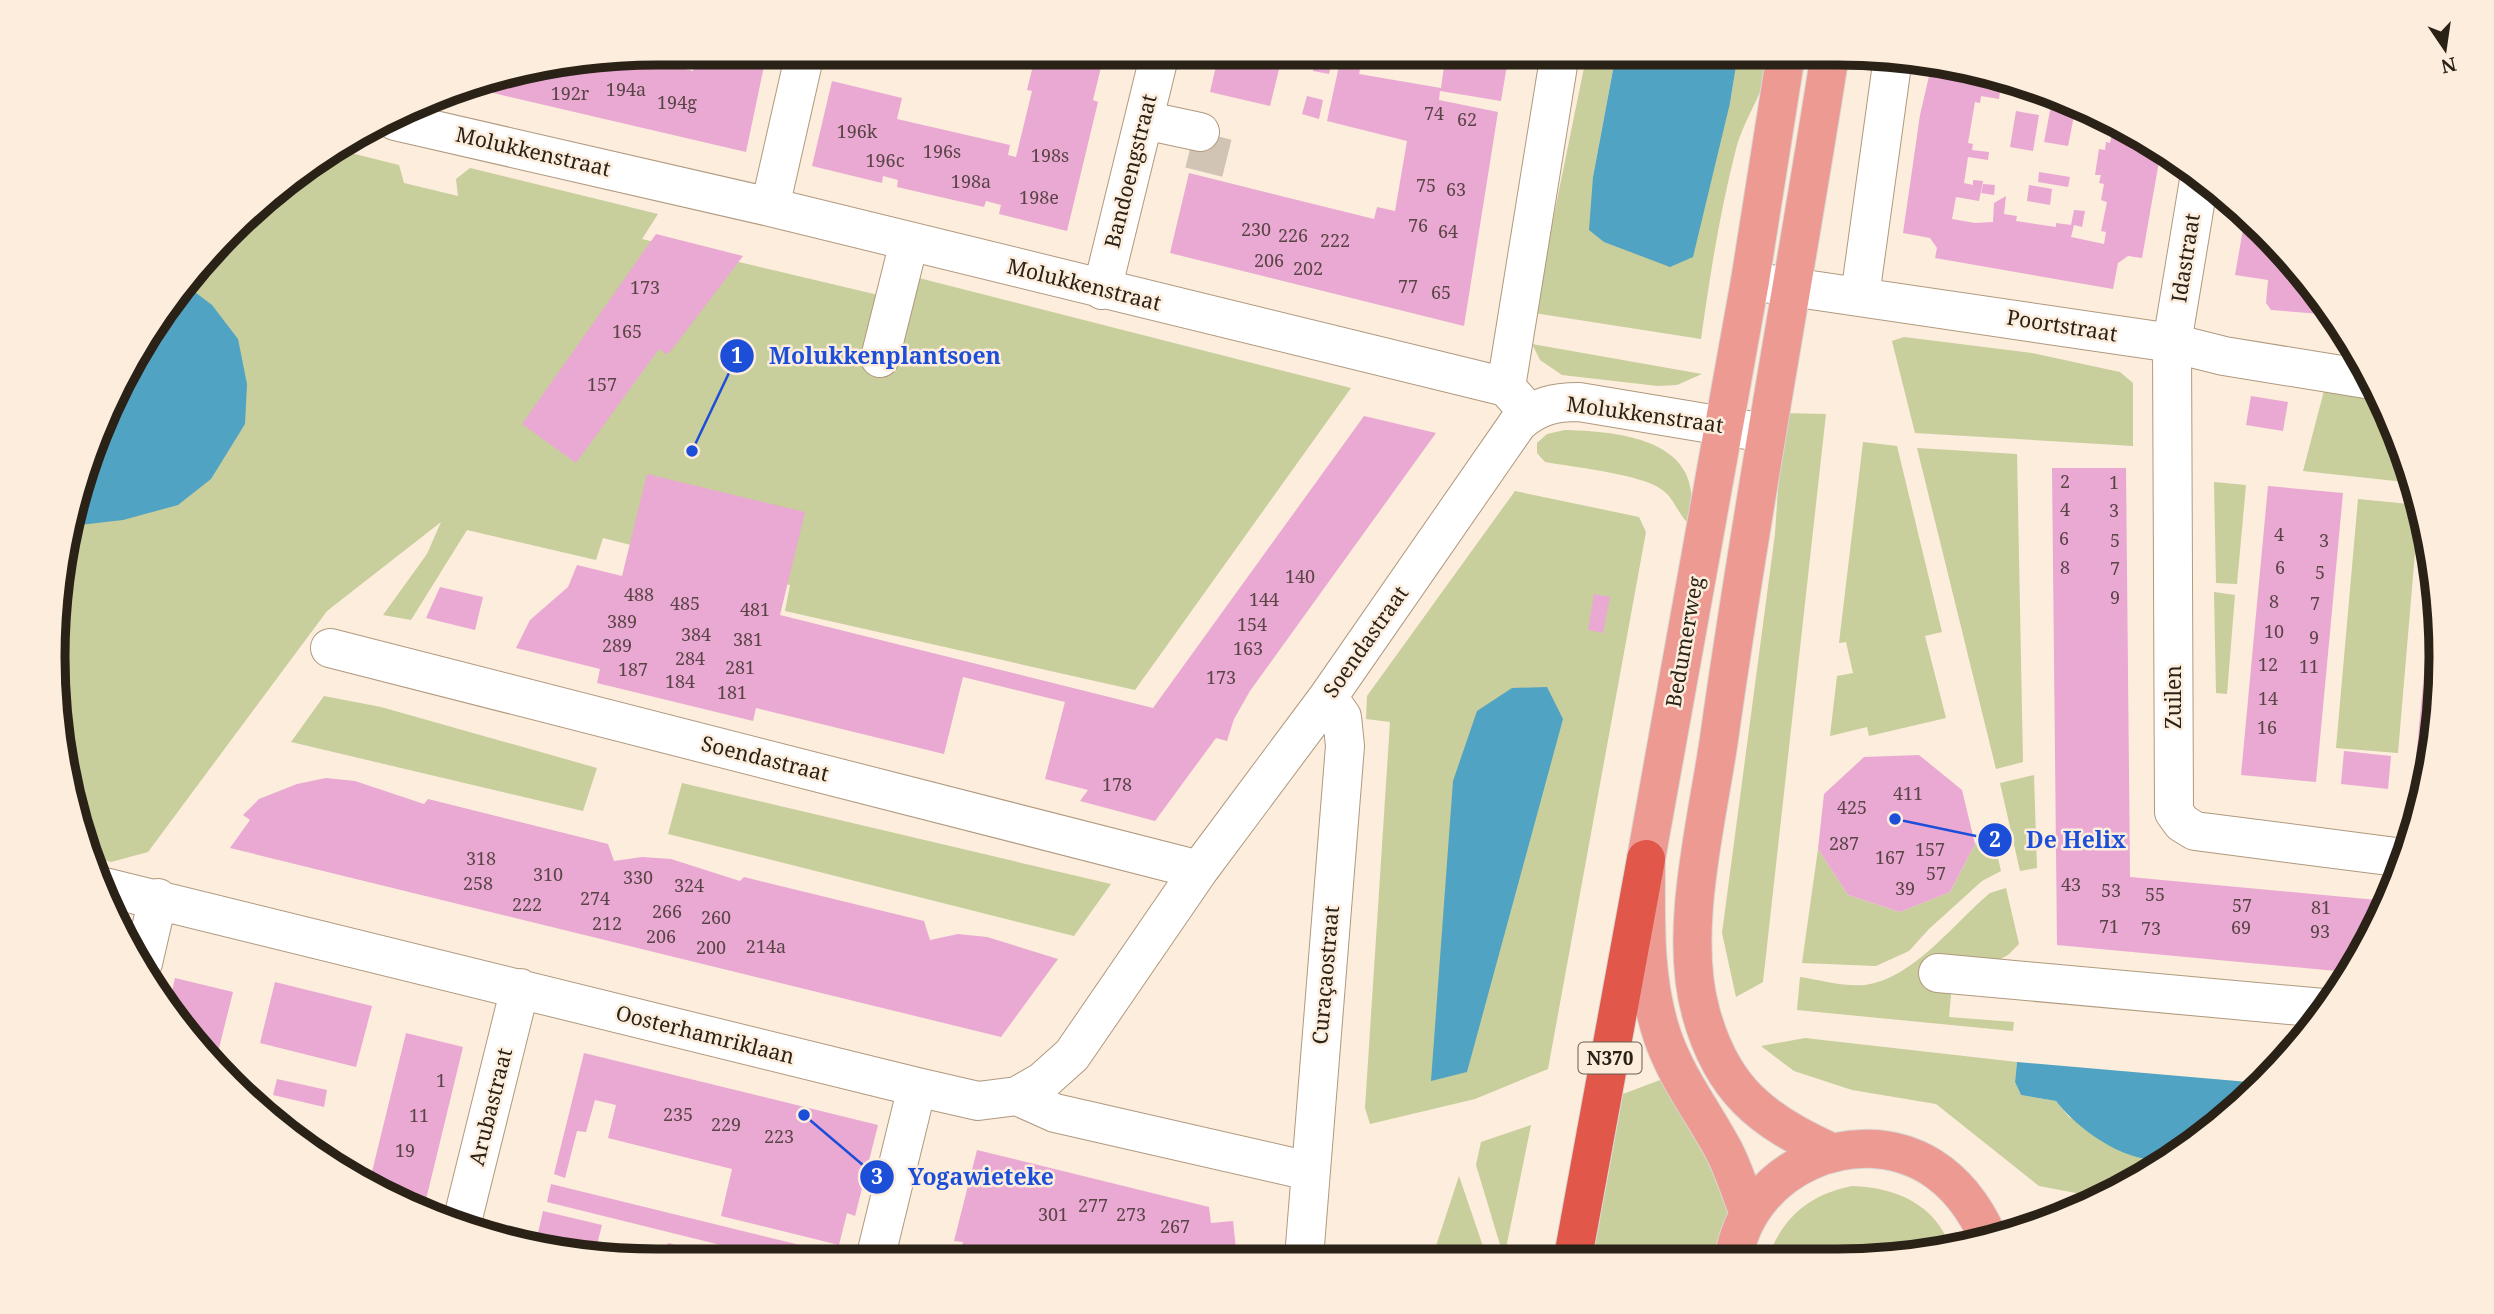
<svg xmlns="http://www.w3.org/2000/svg" width="2494" height="1314" font-family="'Noto Serif',serif">
  <style>
    .green { fill: #c8ce9c }
    .water { fill: #50a3c2 }
    .building { fill: #e9a9d3 }
    .lines { fill: none; stroke-linecap: round; stroke-linejoin: round }
    .minor-tunnel { stroke: #d2c4b5; stroke-width: 38; stroke-dasharray: 38 19; stroke-linecap: butt }
    .minor-casing { stroke: #b0997e; stroke-width: 40 }
    .major-casing { stroke: #d9d7d5; stroke-width: 40 }
    .highway-casing { stroke: #d9d7d5; stroke-width: 40 }
    .minor { stroke: #fff; stroke-width: 38 }
    .major { stroke: #ed9a92; stroke-width: 38 }
    .highway { stroke: #e1574a; stroke-width: 38 }
    .labels { text-anchor: middle; stroke-width: 5; stroke-linejoin: round; paint-order: stroke }
    .number-label { font-size: 18px; fill: #5a4446 }
    .shield { fill: #fceddc; stroke: #695f52; stroke-width: 2 }
    .shield-label { font-size: 19px; font-weight: bold; fill: #2a2217 }
    .street-label { font-size: 21px; fill: #2a2217; stroke: #fceddc }
    .rim { fill: none; stroke: #2a2217; stroke-width: 9 }
    .leader { fill: none; stroke: #1d4ed8; stroke-width: 2.5 }
    .callout-dot { fill: #1d4ed8; stroke: #fceddc; stroke-width: 2.5 }
    .mark-label { font-size: 21px; text-anchor: middle; font-weight: bold; fill: #fff }
    .callout-label { font-size: 23px; text-anchor: middle; font-weight: bold; fill: #1d4ed8; stroke: #fceddc; stroke-width: 5; stroke-linejoin: round; paint-order: stroke }
  </style>
  <rect width="100%" height="100%" fill="#fceddc"/>
  <path class="green" d="M1587 53 1616 54 1593 177 1730 103 1738 54H1772C1767 88 1745 116 1736 149 1720 211 1710 275 1701 339L1534 313Z
    M339 150 399 165 404 183 458 196 456 179 470 168 658 214 642 239 908 302 915 277 1351 388 1135 690 785 611 790 585 603 538 596 560 467 530 411 620 383 615 427 554 441 522 327 611 148 852 111 862 89 855 73 813 54 697 73 501 154 321 289 178Z
    M1904 337 2032 353 2120 372 2133 383V446L1915 433 1892 341Z
    M1532 344 1702 374 1677 385 1658 386 1562 375 1540 360Z
    M2325 387 2378 394 2410 463 2414 483 2303 471Z
    M1783 413 1826 414 1763 982 1736 997 1722 933 1775 534Z
    M1565 430C1602 431 1666 435 1685 472 1693 488 1693 508 1692 526 1678 517 1676 499 1661 489 1640 474 1573 467 1545 462L1537 453V443L1547 434Z
    M1863 442 1897 446 1942 632 1925 636 1946 718 1869 736 1867 727 1830 736 1837 676 1853 673 1846 642 1839 643Z
    M1917 448 2017 454 2023 762 1996 769Z
    M2214 482 2246 485 2237 584 2216 583Z
    M1515 491 1639 517 1646 532 1548 1069 1475 1099 1370 1124 1365 1108 1390 722 1366 719 1367 696Z
    M2358 499 2419 505 2398 753 2336 748Z
    M2214 592 2235 595 2227 694 2216 693Z
    M324 696 381 707 597 768 583 811 291 742Z
    M2034 775 2037 868 2020 871 2000 783Z
    M682 783 1111 884 1074 936 668 834Z
    M1991 828 2001 871 1982 881 1929 929 1909 951 1876 966 1802 963 1818 849 1848 895 1900 912 1950 892 1975 844Z
    M2006 888 2019 944 2008 955 1952 984 1949 1017 2014 1022 2013 1031 1797 1010 1800 977C1820 980 1845 987 1865 985 1913 979 1955 922 1990 893Z
    M1805 1038 2017 1062 2015 1082 2021 1095 2056 1101 2069 1117 2140 1158 2171 1161 2102 1198 2039 1186 1936 1104 1852 1090 1794 1071 1761 1046Z
    M1668 1077 1719 1166 1728 1214 1712 1257H1593L1623 1094Z
    M1531 1125 1504 1258 1476 1165 1481 1142Z
    M1459 1176 1487 1258H1441L1434 1252Z
    M1852 1186C1894 1187 1936 1204 1950 1247L1916 1256 1768 1257C1784 1216 1809 1195 1852 1186Z"/>
  <path class="water" d="M1616 54H1738L1730 103 1693 257 1670 267 1604 242 1589 230 1593 177Z
    M187 286 212 305 238 339 247 384 245 424 211 479 178 505 123 520 71 526 73 501 154 321Z
    M1547 687 1563 719 1467 1072 1431 1081 1453 781 1477 711 1512 688Z
    M2017 1062 2260 1083 2173 1159C2132 1168 2080 1132 2056 1101L2021 1095 2015 1082Z"/>
  <path class="building" d="M697 53H709L764 66 746 152 489 92 492 80 634 56 693 71Z
    M1036 53H1078L1103 59 1093 100 1098 102 1067 231 999 214 1001 205 986 201 984 207 897 187 898 180 883 176 882 183 812 166 832 81 902 98 897 119 1010 145 1008 155 1016 157 1032 91 1027 90Z
    M1219 53H1283L1270 106 1210 92Z
    M1317 53H1334L1329 74 1313 71Z
    M1446 53H1509L1501 101 1440 91 1439 100 1498 112 1464 326 1170 253 1189 173 1374 219 1377 207 1395 211 1407 141 1327 121 1341 57 1362 61 1359 74 1441 88Z
    M1932 63 1984 72 1986 83 2001 85 1999 99 1981 96 1980 103 1975 102 1968 143 1973 144 1972 150 1989 152 1988 160 1968 157 1964 183 1973 185V180L1983 181 1979 201 1956 197 1952 219 1975 223 1993 222 1994 203 2006 196 2004 214 2017 216 2016 221 2056 227V223L2071 225 2074 210 2085 211 2082 227 2074 225 2071 237 2104 244 2106 232 2101 231 2107 202 2101 200 2104 184 2099 183 2101 175H2095L2099 149 2105 150 2106 142 2110 143 2114 124 2110 123 2111 119 2161 150 2142 258 2128 256 2118 263 2113 289 1935 258 1937 248 1930 238 1903 233 1920 115Z
    M1307 96 1323 100 1319 119 1302 114Z
    M2051 106 2075 111 2068 146 2044 142Z
    M2016 111 2039 115 2033 151 2010 147Z
    M2039 172 2070 177 2068 187 2038 182Z
    M1983 184 1995 185 1994 195 1981 193Z
    M2029 185 2052 189 2050 205 2027 201Z
    M2242 212 2276 244 2274 258 2283 260 2281 273 2304 276 2334 318 2321 317V314L2271 310 2266 303 2268 280 2235 275 2245 218 2242 217Z
    M656 234 743 256 670 352 666 354 659 349 576 463 522 424Z
    M2251 396 2288 402 2283 431 2246 425Z
    M1364 416 1436 433 1250 691 1234 719 1227 741 1216 738 1155 821 1080 801 1088 790 1045 779 1065 702 963 677 944 754 756 708 753 721 597 683 600 669 516 648 530 620 568 587 577 565 622 576 647 474 805 512 780 615 1153 708Z
    M2052 468H2126L2130 877 2388 901 2379 925 2347 972 2057 945Z
    M2268 486 2343 493 2316 782 2241 775Z
    M2434 567 2440 697 2424 792 2413 791Z
    M440 587 483 597 475 630 426 618Z
    M1594 594 1610 597 1603 633 1588 630Z
    M2344 751 2391 756 2388 789 2341 784Z
    M1919 755 1962 790 1975 844 1950 892 1900 912 1848 895 1818 849 1824 794 1864 757Z
    M326 778 355 781 424 804 428 799 608 844 614 861 642 857 671 859 740 881 744 877 924 921 930 940 958 934 987 937 1058 959 1001 1037 230 848 250 820 243 815 259 799 297 784Z
    M175 978 233 992 215 1064 170 1001Z
    M275 982 372 1006 356 1067 260 1043Z
    M406 1033 463 1047 423 1212 389 1199 369 1184Z
    M584 1053 878 1125 855 1216 847 1213 839 1245 721 1216 732 1169 608 1138 616 1105 595 1100 586 1132 577 1131 565 1178 554 1174Z
    M277 1079 327 1090 324 1107 273 1095Z
    M977 1150 1209 1207 1211 1223 1233 1221 1237 1258 959 1259 963 1242 954 1241Z
    M551 1184 837 1254 836 1260H781L547 1202Z
    M543 1211 602 1225 594 1256 535 1246Z
    M668 1243 681 1246 678 1260H665Z
    M689 1249 702 1252 700 1260H686Z"/>
  <g class="lines">
    <path class="minor-tunnel" d="M1190 149 1230 159"/>
    <defs>
      <path id="minor" d="M1144 120 1200 132
        M395 121 770 207 1506 387 1529 413
        M2200 174 2172 343 2174 812 2182 823 2195 831 2404 858
        M770 207 805 53
        M1750 281 2172 343 2224 356 2372 380
        M1102 290 1160 53
        M1860 296 1893 57
        M880 358 909 242
        M1506 387 1560 53
        M330 648 1199 870
        M100 886 917 1087 978 1101 1017 1096 1055 1113 1309 1171
        M143 963 158 898
        M1938 973 2323 1008
        M1017 1096 1043 1081 1072 1055 1199 870 1328 697 1518 423C1537 406 1554 402 1579 402L1765 433
        M461 1226 520 988
        M1304 1258 1345 746 1342 717 1328 697
        M875 1259 917 1087"/>
      <path id="major" d="M1830 54C1794 283 1751 510 1719 739 1707 822 1678 932 1701 1013 1722 1090 1762 1121 1831 1152
        M1749 1213C1740 1192 1734 1169 1723 1149 1702 1110 1676 1077 1662 1035 1643 978 1646 918 1646 859L1750 281 1786 54
        M1734 1257C1748 1169 1854 1120 1931 1167 1958 1184 1975 1208 1988 1237"/>
      <path id="highway" d="M1573 1257 1646 859"/>
    </defs>
    <use href="#minor" class="minor-casing"/>
    <use href="#major" class="major-casing"/>
    <use href="#highway" class="highway-casing"/>
    <use href="#minor" class="minor"/>
    <use href="#major" class="major"/>
    <use href="#highway" class="highway"/>
  </g>
  <g class="labels">
    <g class="number-label">
      <text x="626" y="96">194a</text>
      <text x="570" y="100">192r</text>
      <text x="677" y="109">194g</text>
      <text x="1434" y="120">74</text>
      <text x="1467" y="126">62</text>
      <text x="857" y="138">196k</text>
      <text x="942" y="158">196s</text>
      <text x="1050" y="162">198s</text>
      <text x="885" y="167">196c</text>
      <text x="971" y="188">198a</text>
      <text x="1426" y="192">75</text>
      <text x="1456" y="196">63</text>
      <text x="1039" y="204">198e</text>
      <text x="1418" y="232">76</text>
      <text x="1256" y="236">230</text>
      <text x="1448" y="238">64</text>
      <text x="1293" y="242">226</text>
      <text x="1335" y="247">222</text>
      <text x="1269" y="267">206</text>
      <text x="1308" y="275">202</text>
      <text x="1408" y="293">77</text>
      <text x="645" y="294">173</text>
      <text x="1441" y="299">65</text>
      <text x="627" y="338">165</text>
      <text x="602" y="391">157</text>
      <text x="2065" y="488">2</text>
      <text x="2114" y="489">1</text>
      <text x="2065" y="516">4</text>
      <text x="2114" y="517">3</text>
      <text x="2279" y="541">4</text>
      <text x="2064" y="545">6</text>
      <text x="2115" y="547">5</text>
      <text x="2324" y="547">3</text>
      <text x="2065" y="574">8</text>
      <text x="2280" y="574">6</text>
      <text x="2115" y="575">7</text>
      <text x="2320" y="579">5</text>
      <text x="1300" y="583">140</text>
      <text x="639" y="601">488</text>
      <text x="2115" y="604">9</text>
      <text x="1264" y="606">144</text>
      <text x="2274" y="608">8</text>
      <text x="685" y="610">485</text>
      <text x="2315" y="610">7</text>
      <text x="755" y="616">481</text>
      <text x="622" y="628">389</text>
      <text x="1252" y="631">154</text>
      <text x="2274" y="638">10</text>
      <text x="696" y="641">384</text>
      <text x="2314" y="644">9</text>
      <text x="748" y="646">381</text>
      <text x="617" y="652">289</text>
      <text x="1248" y="655">163</text>
      <text x="690" y="665">284</text>
      <text x="2268" y="671">12</text>
      <text x="2309" y="673">11</text>
      <text x="740" y="674">281</text>
      <text x="633" y="676">187</text>
      <text x="1221" y="684">173</text>
      <text x="680" y="688">184</text>
      <text x="732" y="699">181</text>
      <text x="2268" y="705">14</text>
      <text x="2267" y="734">16</text>
      <text x="1117" y="791">178</text>
      <text x="1908" y="800">411</text>
      <text x="1852" y="814">425</text>
      <text x="1844" y="850">287</text>
      <text x="1930" y="856">157</text>
      <text x="1890" y="864">167</text>
      <text x="481" y="865">318</text>
      <text x="1936" y="880">57</text>
      <text x="548" y="881">310</text>
      <text x="638" y="884">330</text>
      <text x="478" y="890">258</text>
      <text x="2071" y="891">43</text>
      <text x="689" y="892">324</text>
      <text x="1905" y="895">39</text>
      <text x="2111" y="897">53</text>
      <text x="2155" y="901">55</text>
      <text x="595" y="905">274</text>
      <text x="527" y="911">222</text>
      <text x="2242" y="912">57</text>
      <text x="2321" y="914">81</text>
      <text x="667" y="918">266</text>
      <text x="716" y="924">260</text>
      <text x="607" y="930">212</text>
      <text x="2109" y="933">71</text>
      <text x="2241" y="934">69</text>
      <text x="2151" y="935">73</text>
      <text x="2320" y="938">93</text>
      <text x="661" y="943">206</text>
      <text x="766" y="953">214a</text>
      <text x="711" y="954">200</text>
      <text x="441" y="1087">1</text>
      <text x="678" y="1121">235</text>
      <text x="419" y="1122">11</text>
      <text x="726" y="1131">229</text>
      <text x="779" y="1143">223</text>
      <text x="405" y="1157">19</text>
      <text x="1093" y="1212">277</text>
      <text x="1053" y="1221">301</text>
      <text x="1131" y="1221">273</text>
      <text x="1175" y="1233">267</text>
    </g>
    <rect class="shield" x="1578.5" y="1042.5" width="63" height="31" rx="5"/>
    <g class="shield-label">
      <text x="1610" y="1065">N370</text>
    </g>
    <g class="street-label">
      <text transform="translate(533 152) rotate(13)" y="7">Molukkenstraat</text>
      <text transform="translate(1131 171) rotate(-76)" y="7">Bandoengstraat</text>
      <text transform="translate(2186 258) rotate(-81)" y="7">Idastraat</text>
      <text transform="translate(1084 285) rotate(14)" y="7">Molukkenstraat</text>
      <text transform="translate(2062 326) rotate(9)" y="7">Poortstraat</text>
      <text transform="translate(1645 415) rotate(8)" y="7">Molukkenstraat</text>
      <text transform="translate(1366 642) rotate(-55)" y="7">Soendastraat</text>
      <text transform="translate(1685 642) rotate(-80)" y="7">Bedumerweg</text>
      <text transform="translate(2174 697) rotate(-90)" y="7">Zuilen</text>
      <text transform="translate(765 759) rotate(14)" y="7">Soendastraat</text>
      <text transform="translate(1326 975) rotate(-85)" y="7">Curaçaostraat</text>
      <text transform="translate(705 1035) rotate(14)" y="7">Oosterhamriklaan</text>
      <text transform="translate(491 1107) rotate(-76)" y="7">Arubastraat</text>
    </g>
  </g>
  <path d="M0 0H2494V1314H0ZM657 65H1837A592 592 0 0 1 2429 657V657A592 592 0 0 1 1837 1249H657A592 592 0 0 1 65 657V657A592 592 0 0 1 657 65Z" fill="#fceddc" fill-rule="evenodd"/>
  <path class="rim" d="M657 65H1837A592 592 0 0 1 2429 657V657A592 592 0 0 1 1837 1249H657A592 592 0 0 1 65 657V657A592 592 0 0 1 657 65Z"/>
  <path class="leader" d="M692 451L737 356M1895 819L1995 840M804 1115L877 1177"/>
  <g class="callout-dot">
    <circle cx="692" cy="451" r="7"/>
    <circle cx="1895" cy="819" r="7"/>
    <circle cx="804" cy="1115" r="7"/>
    <circle cx="737" cy="356" r="18"/>
    <circle cx="1995" cy="840" r="18"/>
    <circle cx="877" cy="1177" r="18"/>
  </g>
  <g class="mark-label">
    <text x="737" y="363">1</text>
    <text x="1995" y="847">2</text>
    <text x="877" y="1184">3</text>
  </g>
  <g class="callout-label">
    <text x="885" y="364">Molukkenplantsoen</text>
    <text x="2076" y="848">De Helix</text>
    <text x="981" y="1185">Yogawieteke</text>
  </g>
  <g transform="translate(2445 49) rotate(167)" stroke="#fceddc" stroke-width="5" paint-order="stroke">
  <path d="M0-5L12 26L0 18L-12 26Z" fill="#2a2217"/>
  <text y="-10" font-size="19" font-weight="bold" text-anchor="middle" fill="#2a2217">N</text>
  </g>
</svg>
